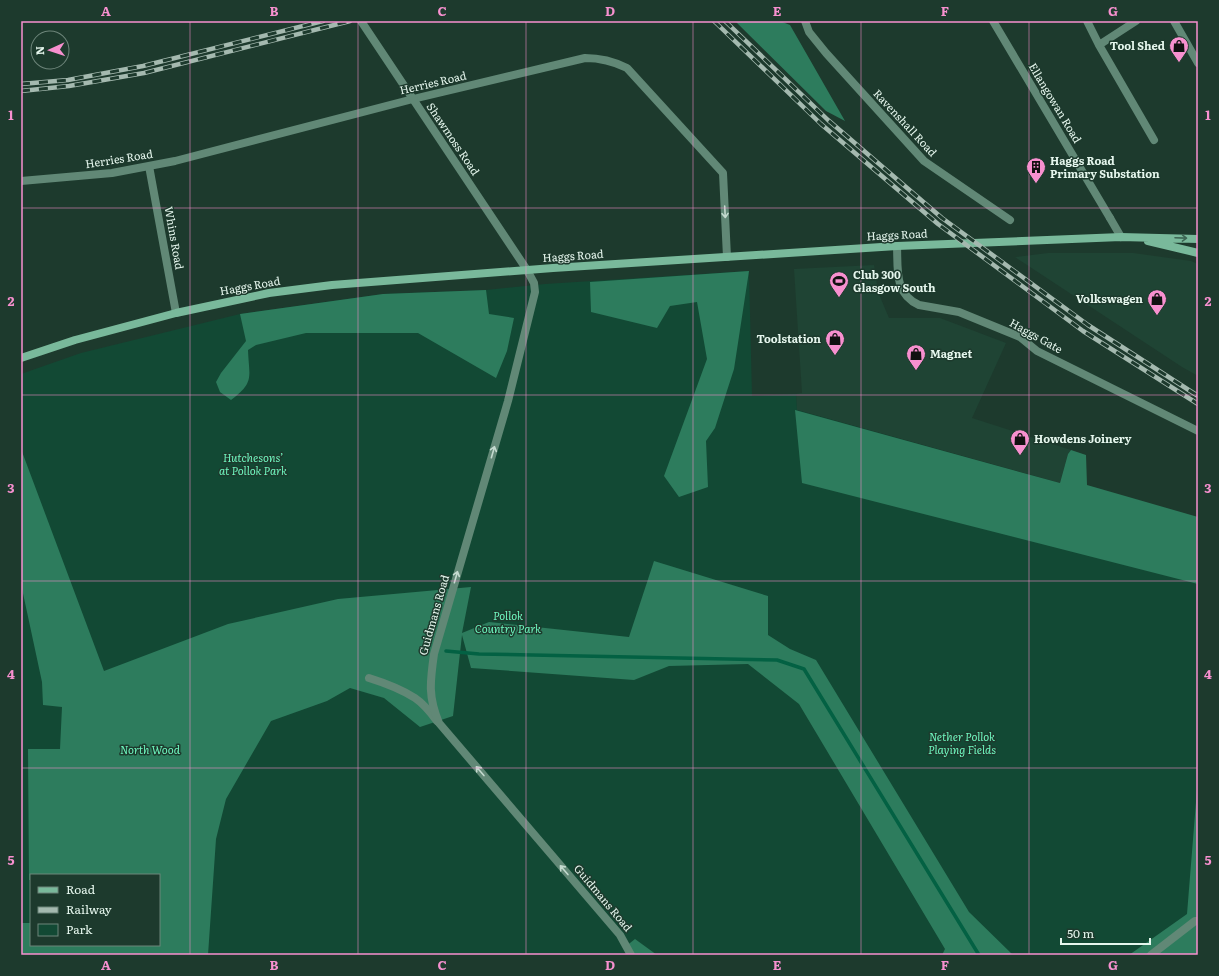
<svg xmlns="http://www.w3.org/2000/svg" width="1219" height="976" font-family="Literata,serif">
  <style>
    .built { fill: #1f4434 }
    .green { fill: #124934; fill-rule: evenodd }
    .forest { fill: #2d7c5d }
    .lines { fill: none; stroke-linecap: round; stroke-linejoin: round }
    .stream { stroke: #036143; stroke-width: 3.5 }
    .pedestrian { stroke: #618876; stroke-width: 8 }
    .minor { stroke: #618876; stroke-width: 8 }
    .tertiary { stroke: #618876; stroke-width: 8 }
    .secondary { stroke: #79b99b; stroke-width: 8 }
    .rail-casing { stroke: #a4b9af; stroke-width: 4.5 }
    .rail { stroke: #1d3a2d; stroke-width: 3; stroke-dasharray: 9; stroke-linecap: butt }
    .oneway { stroke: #c4dacf }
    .oneway2 { stroke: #3d6654 }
    .grid { fill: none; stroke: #f790cf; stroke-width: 1; stroke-opacity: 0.55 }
    .labels { text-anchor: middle; stroke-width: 3; stroke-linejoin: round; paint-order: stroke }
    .poi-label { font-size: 11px; font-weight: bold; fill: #e5f6ed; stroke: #1d3a2d; text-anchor: start }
    .street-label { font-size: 11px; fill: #e5f6ed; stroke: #1d3a2d }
    .park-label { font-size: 11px; font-style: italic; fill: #6ff8c0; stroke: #1d3a2d }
    .neatline { fill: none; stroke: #f790cf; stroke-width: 1.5 }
    .grid-label { font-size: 13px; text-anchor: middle; font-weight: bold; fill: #f790cf }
  </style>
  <rect width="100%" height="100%" fill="#1d3a2d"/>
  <path class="built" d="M1048 253H1133L1191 261 1198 264V376L1182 367 1015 257Z
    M874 265 878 292 889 318H940L1006 343 972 418 1071 450 1068 454 1060 483 797 410 796 394 802 393 794 269Z"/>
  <path class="green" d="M749 271 752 396 796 394 797 410 1198 522V955H21V374L81 353 240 314 383 294 486 290 545 284ZM31 875H159V945H31Z"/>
  <path class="forest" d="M735 21H780L790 25 845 121 826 111Z
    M749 271 734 369 715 428 706 441 708 487 679 497 664 476 707 359 697 302 670 306 657 328 591 312 590 282Z
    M486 290 489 314 514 318 507 351 496 378 418 333H306L256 345 248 350C249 377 255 382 231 400L220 392 216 382 221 373 246 341 240 314 383 294Z
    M795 410 1060 483 1068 454 1071 450 1086 455 1087 485 1198 517V584L802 483Z
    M21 449 104 671 228 624 338 599 471 587 462 633 489 622 629 637 654 561 768 596V635L790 649 816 660 969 912 1013 955H942L945 949 799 704 748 664 669 666 634 680 471 668 462 635 453 716 420 727 384 698 350 688 327 701 271 721 226 799 216 839 208 955H21V923H31V945H159V875H31V880H29L28 749H60L62 707 43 705 42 682 21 584Z
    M1198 777V955H1129L1187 914Z
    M635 939 657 955H627L625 947Z"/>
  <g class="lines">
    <path class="stream" d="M446 651 479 654 777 660 804 669 979 955"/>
    <path class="pedestrian" d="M1110 218 1121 237
      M369 678C385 683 401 689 415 698 424 704 431 713 437 721
      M1151 955 1195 921H1198"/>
    <path class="minor" d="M805 21 809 32 826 53 924 161 1010 220
      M993 21 1110 218
      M1087 21 1099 45 1154 140
      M1099 45 1136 21
      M149 166 176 313
      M21 181 112 173 175 161 413 99 585 58C600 58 613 61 627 68L723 173 727 257
      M897 246C898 269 894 294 919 305L959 312 1020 337 1037 351 1198 431
      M527 270 534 283 535 292 508 401 434 654C430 682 428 697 439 723L620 935 631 955"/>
    <path class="tertiary" d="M361 21 527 270
      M1174 21 1198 63"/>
    <path class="secondary" d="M1148 241 1198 253
      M21 358 75 340 176 313 269 293 332 285 553 268 897 246 1121 237 1198 239"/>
    <defs>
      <path id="rail" d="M714 21 821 124 938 224 1083 331 1198 404
        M725 21 828 120 942 218 1088 325 1198 396
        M21 84 68 80 143 66 323 21
        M21 91 69 86 144 73 350 21"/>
    </defs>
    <use href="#rail" class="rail-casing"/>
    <use href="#rail" class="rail"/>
  </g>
  <defs><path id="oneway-shaft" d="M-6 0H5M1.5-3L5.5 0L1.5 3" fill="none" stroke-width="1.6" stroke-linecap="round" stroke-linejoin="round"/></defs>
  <g class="oneway">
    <use href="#oneway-shaft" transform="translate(725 212) rotate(87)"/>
    <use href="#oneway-shaft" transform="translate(493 452) rotate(-74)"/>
    <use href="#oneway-shaft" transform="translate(456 577) rotate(-74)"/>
    <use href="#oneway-shaft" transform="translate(480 771) rotate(-131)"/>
    <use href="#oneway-shaft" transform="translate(564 870) rotate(-131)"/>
  </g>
  <use class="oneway2" href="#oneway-shaft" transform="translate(1181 238) rotate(2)"/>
  <path class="grid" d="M190 21V955M358 21V955M526 21V955M693 21V955M861 21V955M1029 21V955M21 208H1198M21 395H1198M21 581H1198M21 768H1198"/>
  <defs>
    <symbol id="shop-pin" viewBox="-11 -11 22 30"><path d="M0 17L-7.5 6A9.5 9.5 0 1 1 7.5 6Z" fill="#f790cf" stroke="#1d3a2d"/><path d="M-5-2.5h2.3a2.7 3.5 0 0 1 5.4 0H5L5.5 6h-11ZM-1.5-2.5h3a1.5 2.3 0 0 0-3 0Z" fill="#111"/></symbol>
    <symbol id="building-pin" viewBox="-11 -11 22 30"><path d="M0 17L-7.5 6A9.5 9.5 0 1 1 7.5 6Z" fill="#f790cf" stroke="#1d3a2d"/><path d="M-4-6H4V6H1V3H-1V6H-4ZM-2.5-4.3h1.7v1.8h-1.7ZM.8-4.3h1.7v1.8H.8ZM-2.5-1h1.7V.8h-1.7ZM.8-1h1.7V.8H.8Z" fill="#111"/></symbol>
    <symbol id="stadium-pin" viewBox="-11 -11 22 30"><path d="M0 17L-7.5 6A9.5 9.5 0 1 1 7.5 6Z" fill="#f790cf" stroke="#1d3a2d"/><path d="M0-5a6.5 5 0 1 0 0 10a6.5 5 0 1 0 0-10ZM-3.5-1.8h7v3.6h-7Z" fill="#111"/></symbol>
  </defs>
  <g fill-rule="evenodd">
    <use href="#shop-pin" x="1168" y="35" width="22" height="30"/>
    <use href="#building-pin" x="1025" y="156" width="22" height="30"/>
    <use href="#stadium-pin" x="828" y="270" width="22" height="30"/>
    <use href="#shop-pin" x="1146" y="288" width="22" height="30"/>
    <use href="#shop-pin" x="824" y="328" width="22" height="30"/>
    <use href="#shop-pin" x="905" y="343" width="22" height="30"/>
    <use href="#shop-pin" x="1009" y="428" width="22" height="30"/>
  </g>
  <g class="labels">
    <g class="poi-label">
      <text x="1165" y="50" text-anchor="end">Tool Shed</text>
      <text x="1050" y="165">Haggs Road<tspan x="1050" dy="13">Primary Substation</tspan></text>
      <text x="853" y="279">Club 300<tspan x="853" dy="13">Glasgow South</tspan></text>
      <text x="1143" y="303" text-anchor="end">Volkswagen</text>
      <text x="821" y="343" text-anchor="end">Toolstation</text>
      <text x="930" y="358">Magnet</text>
      <text x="1034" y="443">Howdens Joinery</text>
    </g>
    <g class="street-label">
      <text transform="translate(433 83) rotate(-13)" y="4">Herries Road</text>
      <text transform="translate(1055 103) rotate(59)" y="4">Ellangowan Road</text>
      <text transform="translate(905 123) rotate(47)" y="4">Ravenshall Road</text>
      <text transform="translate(453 139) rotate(56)" y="4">Shawmoss Road</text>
      <text transform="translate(119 159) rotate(-9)" y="4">Herries Road</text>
      <text transform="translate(897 235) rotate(-3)" y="4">Haggs Road</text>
      <text transform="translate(174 238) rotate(80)" y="4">Whins Road</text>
      <text transform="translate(573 256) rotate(-4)" y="4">Haggs Road</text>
      <text transform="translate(250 286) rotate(-10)" y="4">Haggs Road</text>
      <text transform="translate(1036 336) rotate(29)" y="4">Haggs Gate</text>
      <text transform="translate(434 615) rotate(-74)" y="4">Guidmans Road</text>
      <text transform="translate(603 898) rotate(50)" y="4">Guidmans Road</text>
    </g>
    <g class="park-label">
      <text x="253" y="462">Hutchesons’<tspan x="253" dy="13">at Pollok Park</tspan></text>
      <text x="508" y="620">Pollok<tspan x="508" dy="13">Country Park</tspan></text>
      <text x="962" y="741">Nether Pollok<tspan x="962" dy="13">Playing Fields</tspan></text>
      <text x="150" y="754">North Wood</text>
    </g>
  </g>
  <rect width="1219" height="976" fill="none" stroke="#1d3a2d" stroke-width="44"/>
  <rect x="30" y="874" width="130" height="72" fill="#1d3a2d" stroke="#6d857a"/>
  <rect x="38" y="887" width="20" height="6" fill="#79b99b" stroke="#6d857a"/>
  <text x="66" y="894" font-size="12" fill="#e5f6ed">Road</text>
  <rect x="38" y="907" width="20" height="6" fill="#a4b9af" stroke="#6d857a"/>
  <text x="66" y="914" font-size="12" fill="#e5f6ed">Railway</text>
  <rect x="38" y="924" width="20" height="12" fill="#124934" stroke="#6d857a"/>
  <text x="66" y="934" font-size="12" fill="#e5f6ed">Park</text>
  <g transform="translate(50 50) rotate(267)"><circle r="19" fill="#1d3a2d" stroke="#6d857a"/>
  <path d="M0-3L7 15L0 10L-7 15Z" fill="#f790cf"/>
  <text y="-6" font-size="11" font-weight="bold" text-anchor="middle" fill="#e5f6ed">N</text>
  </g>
  <path d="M1061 938v6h89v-6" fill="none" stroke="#e5f6ed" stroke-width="2"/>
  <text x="1067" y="938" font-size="12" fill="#e5f6ed" stroke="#1d3a2d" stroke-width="3" paint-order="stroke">50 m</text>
  <rect x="22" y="22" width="1175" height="932" class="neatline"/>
  <g class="grid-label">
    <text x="106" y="16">A</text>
    <text x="274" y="16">B</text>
    <text x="442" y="16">C</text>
    <text x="610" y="16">D</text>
    <text x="777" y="16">E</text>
    <text x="945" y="16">F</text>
    <text x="1113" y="16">G</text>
    <text x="11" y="120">1</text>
    <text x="1208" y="120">1</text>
    <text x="11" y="306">2</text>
    <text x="1208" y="306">2</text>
    <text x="11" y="493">3</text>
    <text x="1208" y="493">3</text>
    <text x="11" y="679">4</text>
    <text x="1208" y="679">4</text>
    <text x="11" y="865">5</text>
    <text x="1208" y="865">5</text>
    <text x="106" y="970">A</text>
    <text x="274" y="970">B</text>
    <text x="442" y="970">C</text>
    <text x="610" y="970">D</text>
    <text x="777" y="970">E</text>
    <text x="945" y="970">F</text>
    <text x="1113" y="970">G</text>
  </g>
</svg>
